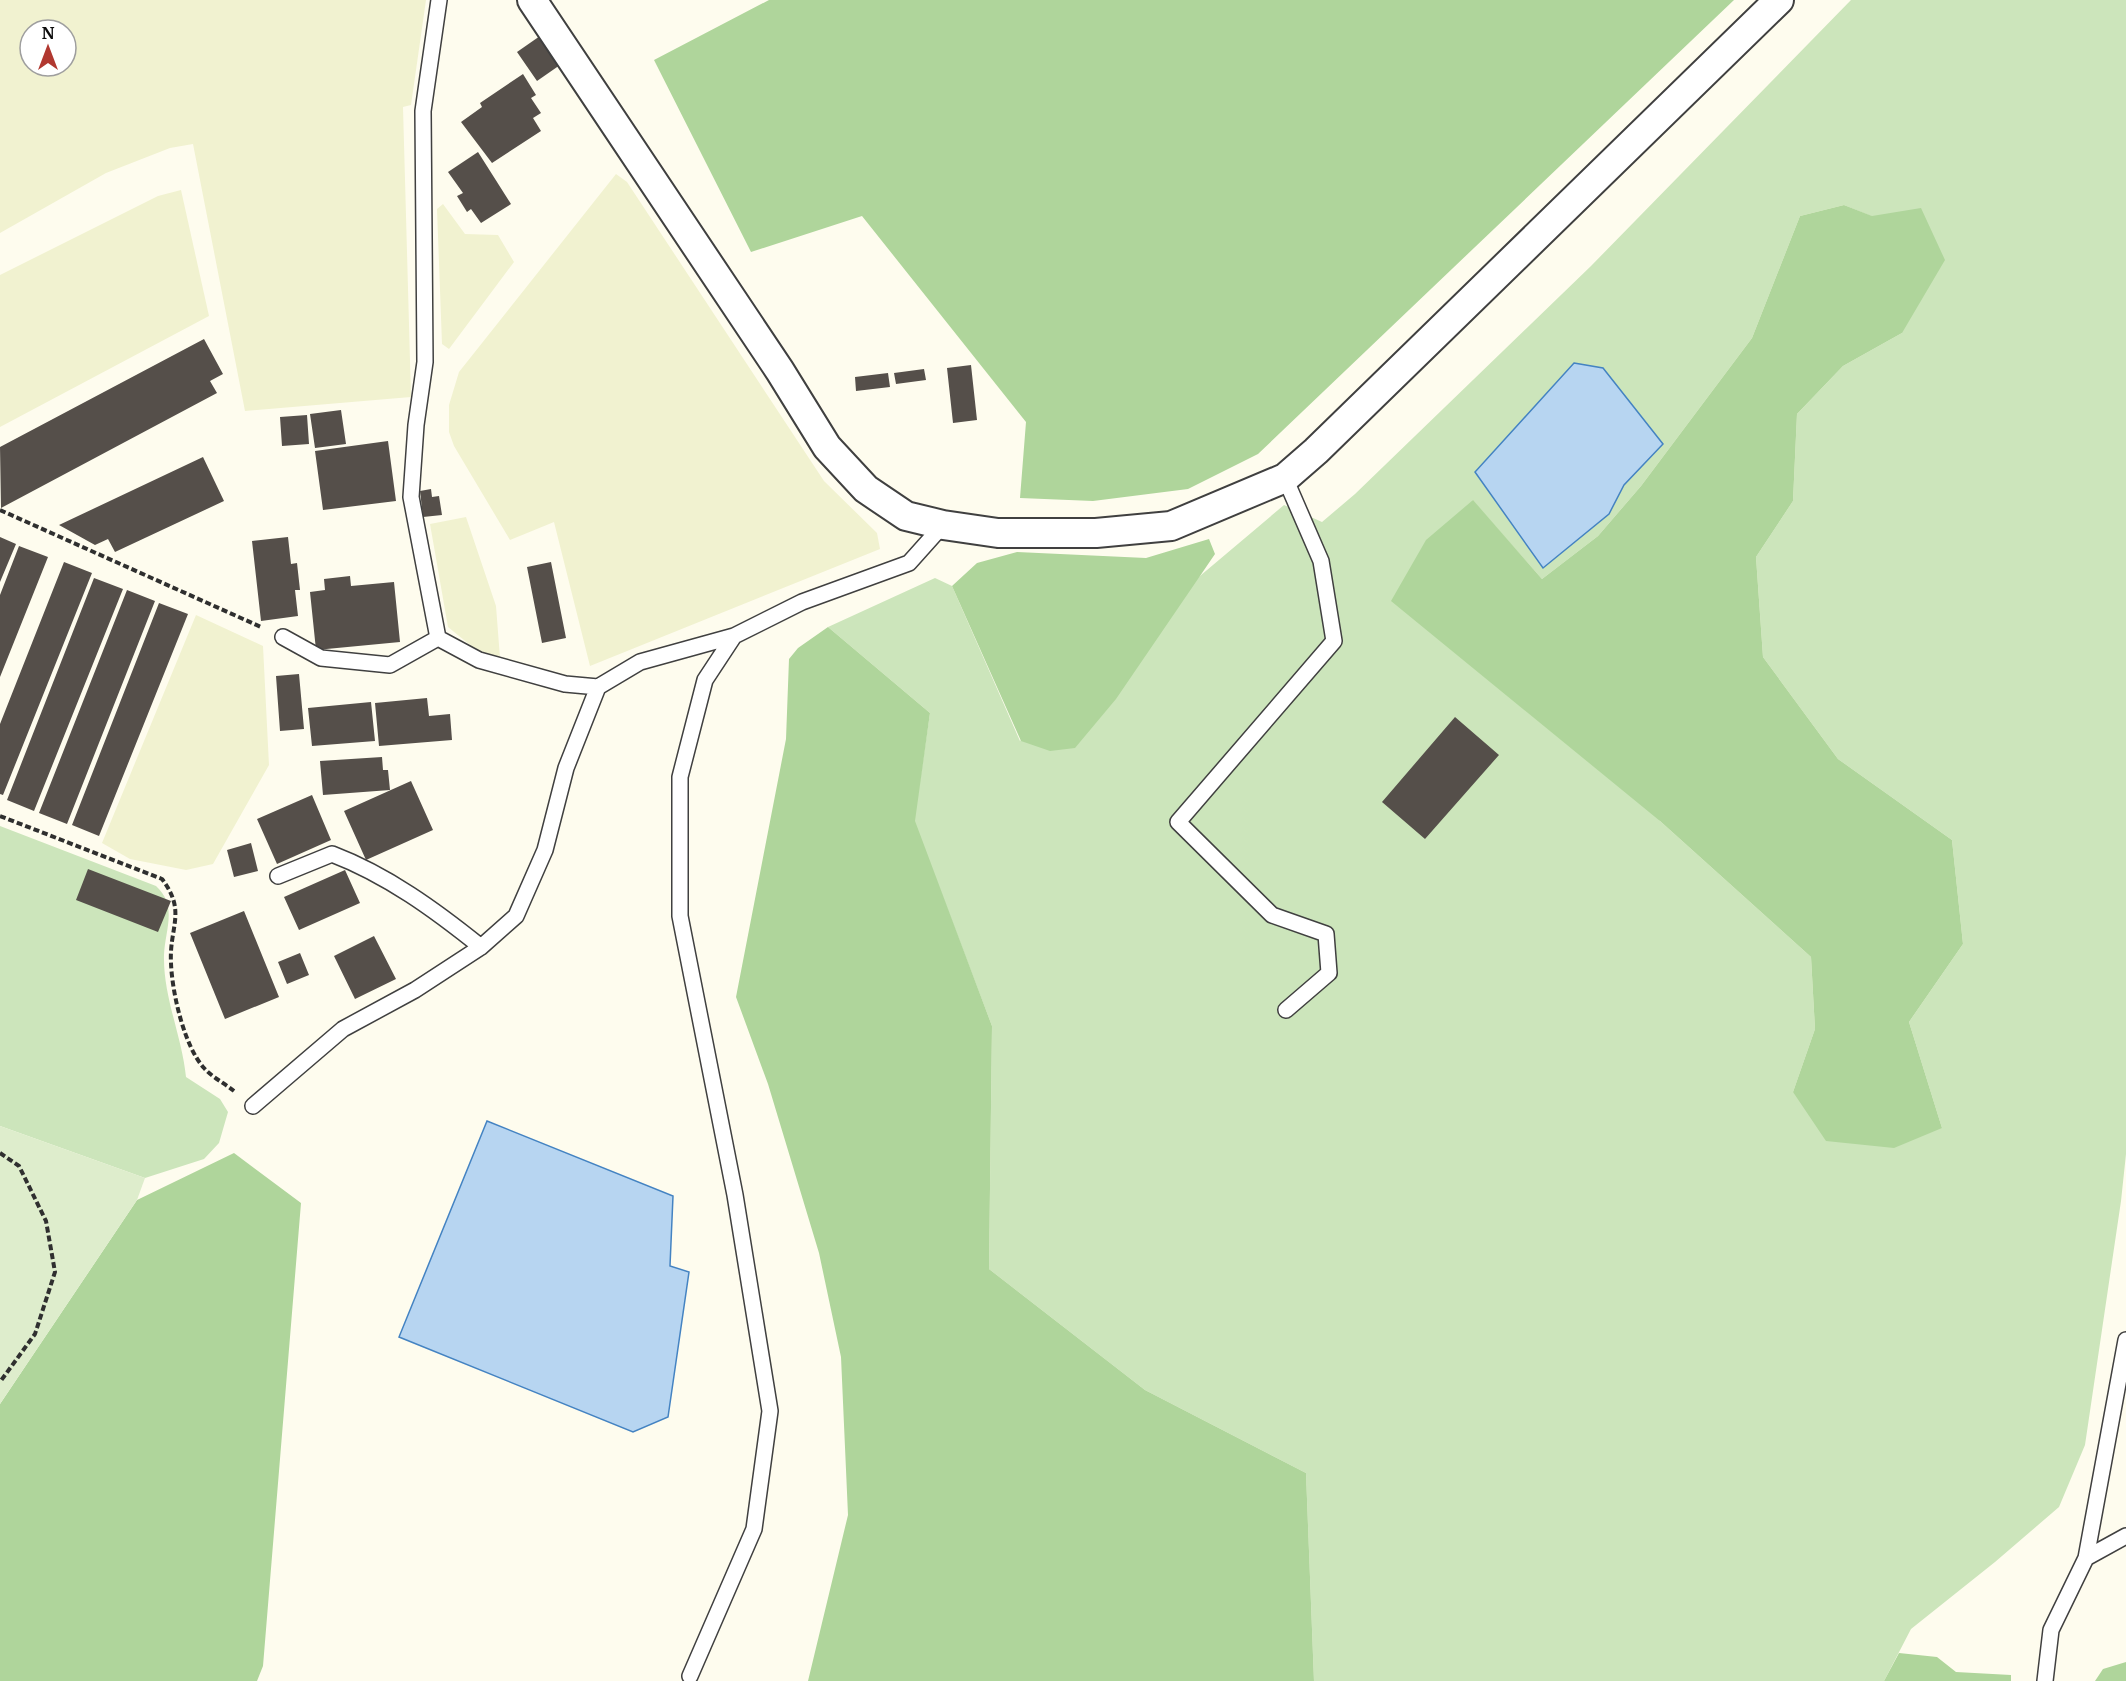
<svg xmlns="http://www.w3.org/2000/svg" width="2126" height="1681" font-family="Merriweather,serif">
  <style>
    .farmland { fill: #f1f2d0; fill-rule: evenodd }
    .green { fill: #cce5bb; fill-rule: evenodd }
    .forest { fill: #afd59b }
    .pitch { fill: #deedcc }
    .water { fill: #b7d5f1; stroke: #4483c2; stroke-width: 1.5 }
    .building { fill: #554f4a }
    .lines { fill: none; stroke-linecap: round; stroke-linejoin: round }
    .lane-casing { stroke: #404040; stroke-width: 18 }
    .street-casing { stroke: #404040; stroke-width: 32 }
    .path { stroke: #2f2f2f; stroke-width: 4; stroke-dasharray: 6 3; stroke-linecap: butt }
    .lane { stroke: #fff; stroke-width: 15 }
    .street { stroke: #fff; stroke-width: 28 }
  </style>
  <rect width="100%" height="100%" fill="#fefcee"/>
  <path class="farmland" d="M0 0H426L411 105 403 107 411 397 245 411 193 144 170 148 106 173 0 233ZM30 30H66V66H30Z
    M616 174 627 182 824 481 877 533 880 549 590 666 554 522 510 540 454 446 449 432V405L459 372Z
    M181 190 209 316 0 427V275L158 196Z
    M443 204 465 234 498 235 514 262 449 349 442 344 437 209Z
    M466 517 496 606 500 658 475 649 448 627 430 524Z
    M196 615 263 646 269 765 213 864 186 870 130 859 102 843Z"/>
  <path class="green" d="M1851 0H2126V1154L2121 1201 2085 1445 2059 1507 1995 1562 1911 1629 1884 1681H1314L1306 1473 1145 1390 989 1269 992 1026 914 821 930 713 828 627 935 578 952 586 1020 741 1194 581 1284 505 1322 522 1355 494 1591 266ZM1844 205 1871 216 1902 333 1843 366 1797 414 1793 501 1756 557 1763 657 1838 759 1952 840 1963 944 1909 1022 1942 1128 1793 1092 1815 1029 1811 957 1660 821 1472 500 1542 579 1598 536 1641 486 1752 338 1800 216Z
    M0 826 156 886C178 906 165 930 164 955 163 997 182 1036 186 1077L220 1099 228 1112 219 1143 204 1159 145 1178 0 1126Z"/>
  <path class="forest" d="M769 0H1734L1258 454 1188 489 1093 501 1020 498 1026 422 862 216 751 252 654 60Z
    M1844 205 1872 216 1921 208 1945 260 1902 333 1843 366 1797 414 1793 501 1756 557 1763 657 1838 759 1952 840 1963 944 1909 1022 1942 1128 1894 1148 1826 1141 1793 1092 1815 1029 1811 957 1660 821 1391 601 1426 540 1473 500 1542 579 1598 536 1641 486 1752 338 1800 216Z
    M1209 539 1215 554 1116 699 1075 748 1050 751 1021 741 952 586 977 563 1017 552 1146 558Z
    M828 627 930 713 915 821 992 1026 989 1269 1145 1390 1306 1473 1314 1681H808L848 1515 841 1357 819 1253 768 1084 736 997 786 739 789 659 798 648Z
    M234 1153 301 1203 263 1666 257 1681H0V1404L137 1200Z
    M1899 1653 1937 1657 1956 1672 2011 1675V1681H1884Z
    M2126 1662V1681H2095L2103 1669Z"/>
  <path class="pitch" d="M0 1126 145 1178 137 1200 0 1404Z"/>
  <path class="water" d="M1574 363 1603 368 1663 444 1624 485 1609 514 1543 568 1475 472Z
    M487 1121 673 1196 670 1266 689 1272 668 1417 633 1432 399 1337Z"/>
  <path class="building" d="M540 36 560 65 537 81 517 52Z
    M523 74 536 95 531 98 541 113 533 118 541 131 492 163 461 122 482 107 480 103Z
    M478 152 511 204 481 223 471 209 467 212 457 196 463 193 448 172Z
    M204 339 223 374 210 381 217 393 1 508 0 447Z
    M971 365 977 420 953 423 947 368Z
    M924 369 926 380 896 384 894 373Z
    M888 373 890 387 856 391 855 377Z
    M341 410 346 444 315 448 310 414Z
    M307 415 309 444 282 446 280 417Z
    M388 441 396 501 323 510 315 451Z
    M203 457 224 501 115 552 108 539 95 545 59 525Z
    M431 489 432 497 439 496 442 515 423 517 420 491Z
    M0 537 16 544 0 582Z
    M288 537 291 564 297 563 300 590H295L298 616 261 621 252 541Z
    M19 546 48 557 0 677V595Z
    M64 562 92 573 3 795 0 794V724Z
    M551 562 566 638 542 643 527 567Z
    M350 576 351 586 394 582 400 642 316 650 310 592 325 590 324 579Z
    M94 578 123 589 34 811 7 800Z
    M127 590 155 601 67 824 39 813Z
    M159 603 188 614 99 836 72 825Z
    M299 674 304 729 280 731 276 676Z
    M427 698 429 716 450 714 452 740 379 746 375 703Z
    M371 702 375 741 312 746 308 708Z
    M1455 717 1499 755 1425 839 1382 802Z
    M382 757 383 770H388L390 790 323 795 320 761Z
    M411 781 433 830 366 860 344 811Z
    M312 795 331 840 277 864 257 819Z
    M251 843 258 871 234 877 227 850Z
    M88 869 171 901 158 932 76 900Z
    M345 870 360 903 299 930 284 897Z
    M244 911 279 997 225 1019 190 933Z
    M374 936 396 979 355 999 334 956Z
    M300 953 309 975 287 984 278 962Z"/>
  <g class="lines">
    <defs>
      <path id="lane" d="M1285 478 1321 561 1334 641 1178 822 1272 915 1326 934 1329 973 1286 1010
        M283 637 321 658 390 665 438 638
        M438 638 411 497 416 425 425 362 423 111 439 0
        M438 638 479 660 565 684 598 687
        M278 876 332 854C387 875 435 910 481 947
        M253 1106 343 1029 415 990 481 947 516 916 545 850 566 768 598 687 640 662 734 636 802 602 909 563 943 525
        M2086 1558 2126 1536
        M690 1676 754 1529 770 1411 735 1195 680 916V777L705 680 734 636
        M2045 1681 2051 1630 2086 1558 2126 1340"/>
      <path id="street" d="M532 0 780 371 827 447 866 489 906 516 943 525 998 533H1096L1171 526 1285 478 1316 451 1779 0"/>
    </defs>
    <use href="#lane" class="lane-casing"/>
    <use href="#street" class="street-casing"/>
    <path class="path" d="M0 510 261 627
      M0 816 162 879C187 912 169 927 171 963 172 992 184 1046 204 1068 212 1077 224 1083 234 1091
      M0 1153 19 1166 46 1221 55 1272 35 1334 0 1382"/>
    <use href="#lane" class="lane"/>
    <use href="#street" class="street"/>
  </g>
  <g transform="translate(48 48)"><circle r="28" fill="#ffffff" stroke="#9e9e9e" stroke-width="1.5"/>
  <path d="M0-4.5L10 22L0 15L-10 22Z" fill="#b13830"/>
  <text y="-9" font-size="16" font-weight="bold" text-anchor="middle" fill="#0d0d0d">N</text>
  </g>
</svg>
